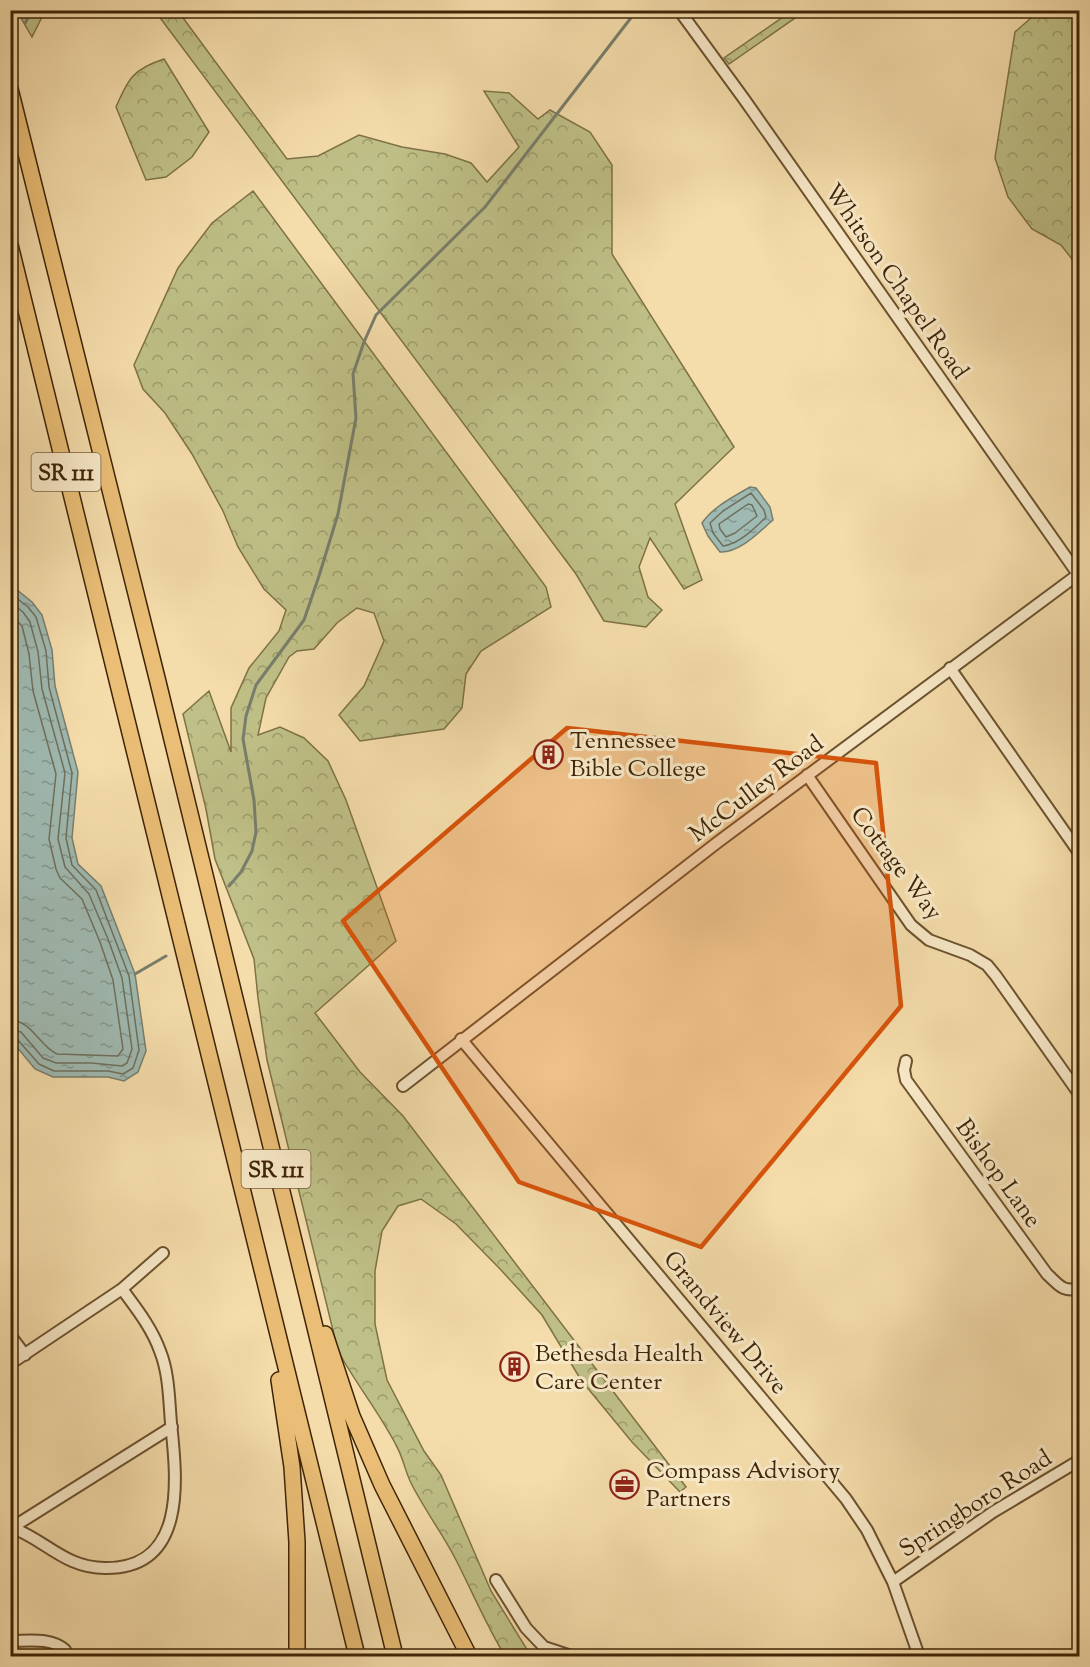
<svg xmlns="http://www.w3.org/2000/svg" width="1090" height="1667" font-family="'Sorts Mill Goudy',serif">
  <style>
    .forest { fill: url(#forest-crowns); stroke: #7e7246; stroke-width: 1.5 }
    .water { fill: url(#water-ripples); stroke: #787e6d; stroke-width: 1.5 }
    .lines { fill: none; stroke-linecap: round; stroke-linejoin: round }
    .shore { stroke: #6e6f5c; stroke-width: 1.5 }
    .stream { stroke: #787e6d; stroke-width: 3 }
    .minor-casing { stroke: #6c522f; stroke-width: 14 }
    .highway-casing { stroke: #3e2406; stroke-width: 18 }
    .minor { stroke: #f8e9c8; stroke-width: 10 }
    .highway { stroke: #eabe76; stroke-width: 15 }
    .marked { fill: #d7540b; fill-opacity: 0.2; stroke: #d7540b; stroke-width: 4.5; stroke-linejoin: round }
    .labels { text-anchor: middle; stroke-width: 6; stroke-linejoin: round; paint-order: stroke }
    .shield { fill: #f8e9c8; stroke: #765f40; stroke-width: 1.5 }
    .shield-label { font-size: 22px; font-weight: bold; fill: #3e2406 }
    .street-label { font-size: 24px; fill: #3e2406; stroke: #f8e9c8 }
    .poi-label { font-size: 24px; fill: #3e2406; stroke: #f8e9c8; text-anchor: start }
  </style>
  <defs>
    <pattern id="forest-crowns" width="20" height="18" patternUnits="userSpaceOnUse" patternTransform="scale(1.5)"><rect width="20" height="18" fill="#bfc087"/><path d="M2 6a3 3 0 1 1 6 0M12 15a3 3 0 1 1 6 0" fill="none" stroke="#9d9c6c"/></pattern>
    <pattern id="water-ripples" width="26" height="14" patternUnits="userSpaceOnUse" patternTransform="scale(1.5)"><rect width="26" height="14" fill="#9fbab2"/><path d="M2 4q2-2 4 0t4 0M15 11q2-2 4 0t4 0" fill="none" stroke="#83978f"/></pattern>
  </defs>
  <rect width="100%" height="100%" fill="#f5ddab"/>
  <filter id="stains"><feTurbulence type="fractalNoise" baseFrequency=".00333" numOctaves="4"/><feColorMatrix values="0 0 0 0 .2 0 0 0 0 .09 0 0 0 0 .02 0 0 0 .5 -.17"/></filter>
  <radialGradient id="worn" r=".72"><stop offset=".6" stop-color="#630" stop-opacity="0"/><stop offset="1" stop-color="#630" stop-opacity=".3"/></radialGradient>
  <path class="forest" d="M793 10 805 11 729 64 724 58Z
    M17 11H45L32 37Z
    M155 11H178L287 159 318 156 359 135 402 147 445 154 471 163 487 182 519 147 484 91 509 93 538 119 550 110 590 132 612 165V254L734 447 675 504 702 580 684 589 650 538 639 567 648 597 662 610 646 627 604 621 576 574Z
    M1039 11H1079V268L1061 245 1032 229 1008 197 995 158 1015 32Z
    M164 59 209 132 192 157 166 177 146 180 116 107C128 79 133 69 164 59Z
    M253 191 546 587 551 607 481 651 466 674 462 708 444 729 360 741 339 715 364 686 384 641 374 613 357 608 337 623 314 649 297 651 289 657 266 698 258 735 280 727 304 738 328 761 346 800 396 941 315 1013 360 1072 403 1116 686 1487 680 1492 632 1442 581 1380 542 1315 501 1270 456 1224 421 1199 398 1206 382 1231 375 1271V1324L387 1380 424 1451 441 1475 491 1591 531 1656H505C486 1625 472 1591 455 1558 442 1533 424 1509 411 1483 405 1471 403 1457 396 1445 379 1412 356 1384 338 1351L267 1060 258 998 254 959 215 859 206 809 183 714 209 691 231 752V708L249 668 279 631 286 610 264 589 238 547 223 511 192 454 165 413 143 389 134 365 178 268 212 223Z"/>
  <path class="water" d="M750 487 756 488 770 507 773 520C759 532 740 553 720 552L708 536 702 523C713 507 733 497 750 487Z
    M11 585 32 602 42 615 52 650 55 686 78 772 72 838 78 864 101 886 135 974 146 1051 138 1072 124 1081 108 1077H53L35 1069 11 1040Z"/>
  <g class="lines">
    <path class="shore" d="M751 493 764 510 766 517C755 528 739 544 723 546L713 533 710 523 723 511Z
      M748 504 752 505 757 516 735 533 726 537 720 529 719 524Z
      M10 593 28 607 36 617 46 651 49 687 72 773 66 838 72 865 96 890 129 976 139 1050 133 1068 123 1074 108 1071H54L39 1064 17 1039 10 1037
      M10 602 23 612 30 622 38 652 42 689 65 773 58 839 65 867 89 894 108 939 122 978 132 1049 127 1063 122 1066 91 1063H56L43 1058 21 1032 10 1030
      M10 614 22 626 29 654 33 691 56 774 49 839 56 869 60 878 82 899 100 942 113 980 123 1049 118 1056 57 1054C39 1046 33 1021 10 1020"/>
    <path class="stream" d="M25 23 33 10
      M229 886 241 872 252 851 256 832 254 800 243 739 246 716 256 685 304 620 319 576 338 514 356 418 353 374 364 342 376 315 485 207 637 10
      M135 974 166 956"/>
    <defs>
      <path id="minor" d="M679 10 744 99 1080 577
        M950 668 1080 854
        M807 775 911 925 929 940 970 955 987 965 996 976 1080 1095
        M461 1039 846 1499 867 1530 893 1582 919 1656
        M906 1061 904 1070 906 1080 1047 1274C1059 1285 1063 1293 1080 1288
        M403 1086 718 842 1080 573
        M10 1335 25 1355
        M10 1364 122 1289 163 1253
        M10 1527C45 1539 64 1568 105 1568 187 1569 177 1480 171 1423 169 1400 169 1373 160 1351 152 1328 136 1308 122 1289
        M13 1527 172 1427
        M496 1580 526 1628 544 1647 571 1656
        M893 1582 993 1512 1080 1460
        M10 1641C28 1641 51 1637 65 1650"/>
      <path id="highway" d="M10 89 158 682 395 1656
        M10 245 357 1656
        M325 1334 352 1416 382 1485 469 1656
        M279 1380 292 1467 297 1542V1656"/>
    </defs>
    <use href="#minor" class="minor-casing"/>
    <use href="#highway" class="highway-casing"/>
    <use href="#minor" class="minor"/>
    <use href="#highway" class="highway"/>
  </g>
  <path class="marked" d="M567 728 876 763 901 1006 701 1247 519 1182 343 921Z"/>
  <defs>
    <symbol id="building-ring" viewBox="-11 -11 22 22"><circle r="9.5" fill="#f8e9c8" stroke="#8f2418" stroke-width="1.5"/><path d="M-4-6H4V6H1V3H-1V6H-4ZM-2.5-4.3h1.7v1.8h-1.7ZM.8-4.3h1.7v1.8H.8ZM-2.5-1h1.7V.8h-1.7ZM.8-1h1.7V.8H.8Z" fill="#8f2418"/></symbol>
    <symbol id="office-ring" viewBox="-11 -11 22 22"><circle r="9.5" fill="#f8e9c8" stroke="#8f2418" stroke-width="1.5"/><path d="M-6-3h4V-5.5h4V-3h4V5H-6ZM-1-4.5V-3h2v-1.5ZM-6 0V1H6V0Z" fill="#8f2418"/></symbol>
  </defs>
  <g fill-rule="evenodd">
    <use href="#building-ring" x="532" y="738" width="33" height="33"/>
    <use href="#building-ring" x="498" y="1350" width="33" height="33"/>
    <use href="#office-ring" x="608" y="1468" width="33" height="33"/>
  </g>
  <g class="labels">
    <g class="shield">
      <rect x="31.5" y="453" width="69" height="38" rx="4.5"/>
      <rect x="241.5" y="1150" width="69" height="38" rx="4.5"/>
    </g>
    <g class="shield-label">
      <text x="66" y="480">SR 111</text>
      <text x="276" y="1177">SR 111</text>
    </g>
    <g class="street-label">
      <text transform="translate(897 281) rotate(55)" y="8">Whitson Chapel Road</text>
      <text transform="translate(756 788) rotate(-37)" y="8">McCulley Road</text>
      <text transform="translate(897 863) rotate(53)" y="8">Cottage Way</text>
      <text transform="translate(999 1173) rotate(54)" y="8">Bishop Lane</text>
      <text transform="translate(726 1322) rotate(50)" y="8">Grandview Drive</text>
      <text transform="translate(975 1503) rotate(-33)" y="8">Springboro Road</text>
    </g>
    <g class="poi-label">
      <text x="570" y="748">Tennessee<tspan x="570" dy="28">Bible College</tspan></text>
      <text x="535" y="1361">Bethesda Health<tspan x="535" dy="28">Care Center</tspan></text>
      <text x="646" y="1478">Compass Advisory<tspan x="646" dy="28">Partners</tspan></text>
    </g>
  </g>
  <rect width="1090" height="1667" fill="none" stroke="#f5ddab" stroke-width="36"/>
  <rect x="12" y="12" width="1066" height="1643" fill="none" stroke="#3e2406" stroke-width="3"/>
  <rect x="18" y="18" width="1054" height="1631" fill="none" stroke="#3e2406" stroke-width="1.5"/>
  <rect width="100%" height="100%" filter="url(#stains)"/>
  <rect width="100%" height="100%" fill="url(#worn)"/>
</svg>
